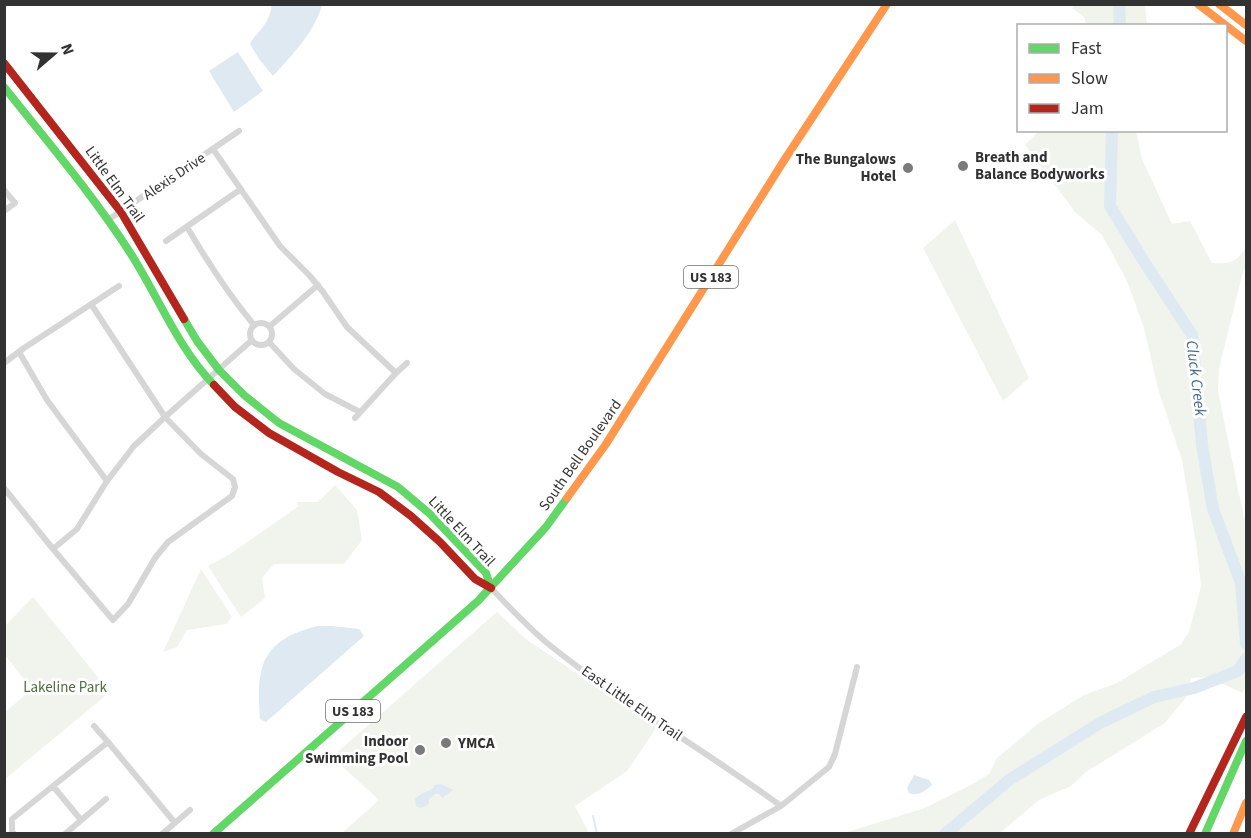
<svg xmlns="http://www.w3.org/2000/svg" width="1251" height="838" font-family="'Source Sans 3',sans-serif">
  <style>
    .green { fill: #f0f4ed }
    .water { fill: #dee9f2 }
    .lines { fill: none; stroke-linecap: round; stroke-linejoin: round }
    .stream { stroke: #dee9f2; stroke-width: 2 }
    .river { stroke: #dee9f2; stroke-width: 12 }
    .street { stroke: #d6d6d6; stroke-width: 6 }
    .fast { stroke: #63d668; stroke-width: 8 }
    .slow { stroke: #ff974d; stroke-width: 8 }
    .jam { stroke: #b3261e; stroke-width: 8 }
    .poi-dot { fill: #7a7a7a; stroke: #fff; stroke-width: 2 }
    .labels { text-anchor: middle; stroke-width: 6; stroke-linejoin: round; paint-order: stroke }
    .shield { fill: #fff; stroke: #707070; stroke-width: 1.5 }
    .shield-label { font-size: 14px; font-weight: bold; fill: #323232 }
    .poi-label { font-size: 15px; font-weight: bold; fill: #323232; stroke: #fff; text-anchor: start }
    .street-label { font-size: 15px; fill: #323232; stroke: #fff }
    .park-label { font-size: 15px; fill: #526d41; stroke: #fff }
    .water-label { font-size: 16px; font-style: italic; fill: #436d92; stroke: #fff }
  </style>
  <rect width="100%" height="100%" fill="#fff"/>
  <path class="green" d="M1074 5H1145L1147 25H1086L1084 17 1072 8Z
    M1039 131H1136L1142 159 1172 224 1190 221 1212 263C1230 264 1237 263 1246 246V267L1242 275 1219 369 1218 391 1244 518 1246 520V686L1242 693 1208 677 1191 678 1188 695 1165 723 1086 772 1071 786 1039 800 1000 833H844L925 808 973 784 989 774 997 758 1039 723 1084 695 1117 683 1180 645 1189 632 1201 586 1196 543 1182 460 1158 389 1144 328 1127 281 1102 235 1076 213 1025 145Z
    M955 220 1029 378 1003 401 923 248Z
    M335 485 357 510 362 540 344 564H274L262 578 265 598 241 617 208 566 230 554 299 506 296 502H318Z
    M201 569 232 617 226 624 187 630 177 647 163 652Z
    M33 597 110 692 5 779V712L32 689 5 655V626Z
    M497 612 527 640 657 727 627 771 575 806 589 833H342L379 800 332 757Z"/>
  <path class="water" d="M272 5H322C314 33 293 54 273 76L259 59 250 44C253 37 258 34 262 28 268 21 270 14 272 5Z
    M238 52 263 91 234 112 209 71Z
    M318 626H332L359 629 364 636 266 722 260 719C256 666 261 640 318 626Z
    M914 775 929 780 932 785C925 791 917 797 909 793L907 788Z
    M441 784 453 790 442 798 439 794H435L429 799V803L428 805 420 808 416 806 415 799C422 791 432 792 435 785Z"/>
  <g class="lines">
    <path class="stream" d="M593 816 597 834"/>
    <path class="river" d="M1119 4 1120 26
      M1112 130 1110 206 1143 260 1192 335 1202 445 1213 509 1241 583 1246 644
      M945 834 1009 780 1100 723 1154 697 1194 688 1238 671 1246 659"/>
    <path class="street" d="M213 149 280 246 310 276 323 292 347 327 396 373 407 363
      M4 190 15 203 4 211
      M108 220 239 131
      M187 227C207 261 228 294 254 325
      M166 241 241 189
      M250 334a11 11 0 1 1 22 0a11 11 0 1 1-22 0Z
      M270 326 318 285
      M269 342 294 369 325 394 360 412
      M19 352 47 400 107 481
      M4 363 24 348 119 286
      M355 418 396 373
      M4 488 53 549 113 620 128 604 155 558 168 542 232 496 235 487 233 479 201 454 165 417 91 304
      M53 549 77 529 107 481 134 446 165 417 252 340
      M491 588C509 607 527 626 547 643 621 703 705 750 781 806
      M94 726 108 742
      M81 820 53 786 108 742 175 823
      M14 834 12 831V819L53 786
      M65 834 106 799
      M162 834 190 810
      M731 834 781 806 829 767 835 754 857 667"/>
    <path class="fast" d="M4 87C48 142 93 195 131 254 159 298 178 348 214 385
      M184 319 197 341 219 370 244 395 279 423 398 487 430 514 486 573 491 588
      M213 834 478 601 546 527 567 498
      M1205 834 1246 741"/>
    <path class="slow" d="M1198 4 1246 41
      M1219 4 1246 25
      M567 498 606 444 783 162 887 4
      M1233 834 1246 803"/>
    <path class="jam" d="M4 63 121 212 184 319
      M214 385 235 407 269 433 338 472 379 492 411 516 440 542 475 579 491 588
      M1189 834 1246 717"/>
  </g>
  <g class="poi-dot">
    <circle cx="963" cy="166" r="6"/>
    <circle cx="908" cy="168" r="6"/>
    <circle cx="446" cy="743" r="6"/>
    <circle cx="420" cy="750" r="6"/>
  </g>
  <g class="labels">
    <g class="shield">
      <rect x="684" y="266" width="54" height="22" rx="4.5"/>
      <rect x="326" y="700" width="54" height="22" rx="4.5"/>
    </g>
    <g class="shield-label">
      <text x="711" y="282">US 183</text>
      <text x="353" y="716">US 183</text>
    </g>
    <g class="poi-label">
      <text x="975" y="162">Breath and<tspan x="975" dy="17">Balance Bodyworks</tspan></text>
      <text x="896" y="164" text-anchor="end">The Bungalows<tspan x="896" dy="17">Hotel</tspan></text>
      <text x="408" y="746" text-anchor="end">Indoor<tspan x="408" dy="17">Swimming Pool</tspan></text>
      <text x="458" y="748">YMCA</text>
    </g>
    <g class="street-label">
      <text transform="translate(174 176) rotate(-34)" y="5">Alexis Drive</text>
      <text transform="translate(115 184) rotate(54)" y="5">Little Elm Trail</text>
      <text transform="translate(580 455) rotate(-55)" y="5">South Bell Boulevard</text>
      <text transform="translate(462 531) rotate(47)" y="5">Little Elm Trail</text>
      <text transform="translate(632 703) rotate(35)" y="5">East Little Elm Trail</text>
    </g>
    <g class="park-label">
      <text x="65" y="692">Lakeline Park</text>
    </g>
    <g class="water-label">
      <text transform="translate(1197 378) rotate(83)" y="6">Cluck Creek</text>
    </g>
  </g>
  <rect width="1251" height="838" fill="none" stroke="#323232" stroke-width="12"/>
  <rect x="1017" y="24" width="210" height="108" fill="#ffffff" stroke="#adadad" stroke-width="1.5"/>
  <rect x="1029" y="44" width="30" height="9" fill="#63d668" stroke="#adadad" stroke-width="1.5"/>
  <text x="1071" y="54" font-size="18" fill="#323232">Fast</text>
  <rect x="1029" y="74" width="30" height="9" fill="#ff974d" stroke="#adadad" stroke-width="1.5"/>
  <text x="1071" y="84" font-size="18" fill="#323232">Slow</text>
  <rect x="1029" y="104" width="30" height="9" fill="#b3261e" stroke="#adadad" stroke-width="1.5"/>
  <text x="1071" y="114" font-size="18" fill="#323232">Jam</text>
  <g transform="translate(54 54) rotate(70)" stroke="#ffffff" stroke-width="4.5" paint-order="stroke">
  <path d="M0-4.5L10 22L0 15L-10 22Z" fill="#323232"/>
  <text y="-9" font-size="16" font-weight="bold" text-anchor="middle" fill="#323232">N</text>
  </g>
</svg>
